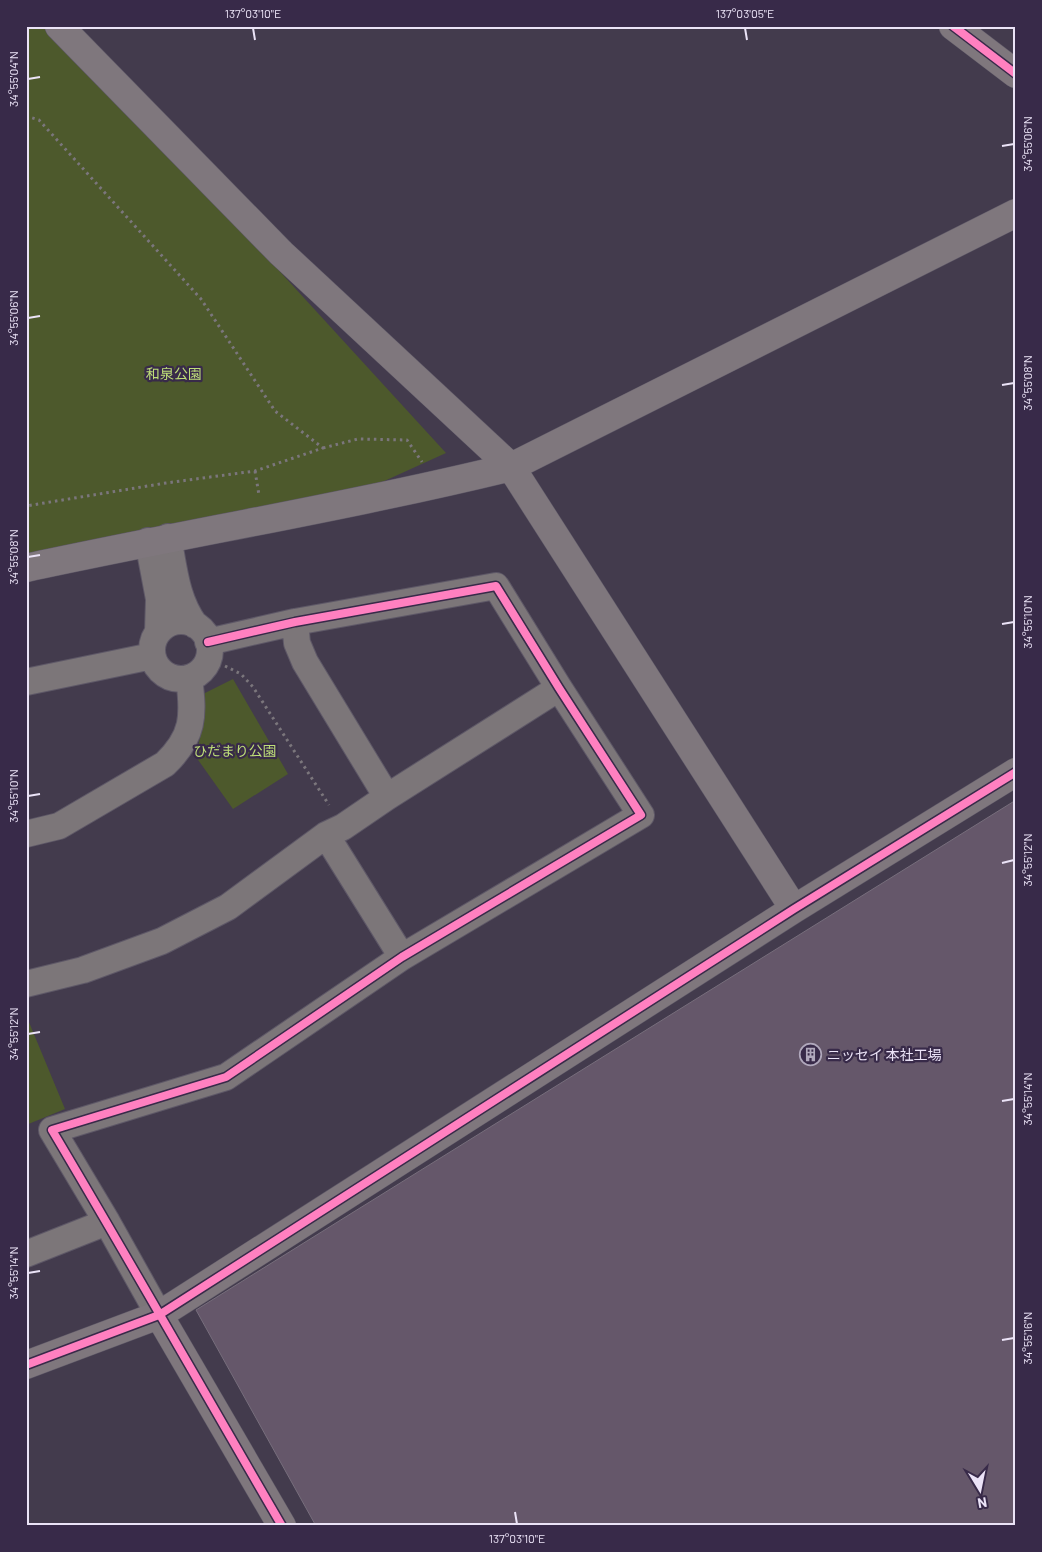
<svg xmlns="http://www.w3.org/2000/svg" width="1042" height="1552" font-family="Barlow,'Noto Sans JP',sans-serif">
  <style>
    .green { fill: #4d592c }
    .building { fill: #65576a; stroke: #776e7c }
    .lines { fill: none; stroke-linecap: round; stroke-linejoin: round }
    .street-casing { stroke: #5e5867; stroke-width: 28 }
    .secondary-casing { stroke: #5e5867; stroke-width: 29 }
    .path { stroke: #7b767c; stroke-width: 3; stroke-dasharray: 2.5 4; stroke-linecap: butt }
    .street { stroke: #7c7679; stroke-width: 26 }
    .secondary { stroke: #7f777d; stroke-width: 28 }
    .cycleway-casing { stroke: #382a49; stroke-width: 11 }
    .cycleway { stroke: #ff80c0; stroke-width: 8 }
    .ticks { fill: none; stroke: #ebe3f7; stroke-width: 2 }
    .labels { text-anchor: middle; stroke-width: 4.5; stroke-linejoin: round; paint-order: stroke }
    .park-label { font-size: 14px; fill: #bede78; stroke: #382a49 }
    .poi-label { font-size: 14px; fill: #ebe3f7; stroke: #382a49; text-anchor: start }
    .neatline { fill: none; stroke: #ebe3f7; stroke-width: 2 }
    .ticks-label { font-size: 12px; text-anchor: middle; fill: #ebe3f7 }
  </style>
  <rect width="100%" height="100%" fill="#433b4d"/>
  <path class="green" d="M26 26H55L446 453 369 488 26 554Z
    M233 679 288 774 233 809 196 757 202 728 199 696Z
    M26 1015 65 1109 26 1125Z"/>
  <path class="building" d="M1016 800V1526H316L196 1310Z"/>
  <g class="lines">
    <defs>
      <path id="street" d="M168 537C174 568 176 599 195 625
        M148 541 159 599 158 632
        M152 650a29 29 0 1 1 58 0a29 29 0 1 1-58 0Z
        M295 622 297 643 305 662 387 797
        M26 682 152 656
        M26 834 59 826 165 764C194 736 194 716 189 678
        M326 835 402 957
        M26 984 83 970 162 941 228 907 326 835 343 827 387 797 559 688
        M26 1254 107 1222
        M159 1315 107 1222 52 1130 226 1077 402 957 641 815 559 688 496 586 295 622 208 642"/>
      <path id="secondary" d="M59 26 281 253 511 467 794 909
        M953 26 1016 74
        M26 568C188 533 351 506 511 467L1016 213
        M159 1315 282 1526
        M26 1365 159 1315 794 909 1016 772"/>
    </defs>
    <use href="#street" class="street-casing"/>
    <use href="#secondary" class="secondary-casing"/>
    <path class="path" d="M26 116 39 120 201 299 275 411 323 448 255 471 166 483 26 506
      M323 448 358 439 407 440 422 462
      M255 471 259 495
      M225 666 241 674 253 687 329 805"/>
    <use href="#street" class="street"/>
    <use href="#secondary" class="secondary"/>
    <defs>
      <path id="cycleway" d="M953 26 1016 74
        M208 642 295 622 496 586 559 688 641 815 402 957 226 1077 52 1130C130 1261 205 1394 282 1526
        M26 1365 159 1315 794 909 1016 772"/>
    </defs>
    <use href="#cycleway" class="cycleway-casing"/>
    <use href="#cycleway" class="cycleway"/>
  </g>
  <path class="ticks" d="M253 28 255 40M745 28 747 40M28 79 40 77M1002 146 1014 144M28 318 40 316M1002 385 1014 383M28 557 40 555M1002 624 1014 622M28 796 40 794M1002 863 1014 860M28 1034 40 1032M1002 1101 1014 1099M28 1273 40 1271M1002 1340 1014 1338M515 1512 517 1524"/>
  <defs>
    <symbol id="building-ring" viewBox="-11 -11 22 22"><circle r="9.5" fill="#382a49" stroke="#b0a8bc" stroke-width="1.5"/><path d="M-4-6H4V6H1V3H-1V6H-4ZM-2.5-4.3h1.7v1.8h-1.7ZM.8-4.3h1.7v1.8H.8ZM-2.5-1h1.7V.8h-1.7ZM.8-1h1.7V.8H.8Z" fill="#b0a8bc"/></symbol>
  </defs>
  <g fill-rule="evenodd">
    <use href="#building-ring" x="798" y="1042" width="25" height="25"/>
  </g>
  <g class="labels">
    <g class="park-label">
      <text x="174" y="379">和泉公園</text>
      <text x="235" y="756">ひだまり公園</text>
    </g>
    <g class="poi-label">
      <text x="827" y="1060">ニッセイ 本社工場</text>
    </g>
  </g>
  <rect width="1042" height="1552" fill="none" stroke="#382a49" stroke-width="55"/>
  <g transform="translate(980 1490) rotate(170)" stroke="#382a49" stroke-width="4" paint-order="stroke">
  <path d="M0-4L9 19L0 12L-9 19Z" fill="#ebe3f7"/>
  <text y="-8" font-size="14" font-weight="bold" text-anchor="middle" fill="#ebe3f7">N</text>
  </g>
  <rect x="28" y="28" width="986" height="1496" class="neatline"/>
  <g class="ticks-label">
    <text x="253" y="18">137°03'10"E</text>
    <text x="745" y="18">137°03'05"E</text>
    <text transform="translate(14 79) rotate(-90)" y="4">34°55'04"N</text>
    <text transform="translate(1028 144) rotate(-90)" y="4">34°55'06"N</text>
    <text transform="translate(14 318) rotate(-90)" y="4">34°55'06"N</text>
    <text transform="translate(1028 383) rotate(-90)" y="4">34°55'08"N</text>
    <text transform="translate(14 557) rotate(-90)" y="4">34°55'08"N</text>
    <text transform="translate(1028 622) rotate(-90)" y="4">34°55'10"N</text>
    <text transform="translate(14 796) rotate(-90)" y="4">34°55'10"N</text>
    <text transform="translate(1028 860) rotate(-90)" y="4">34°55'12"N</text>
    <text transform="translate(14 1034) rotate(-90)" y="4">34°55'12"N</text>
    <text transform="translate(1028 1099) rotate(-90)" y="4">34°55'14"N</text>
    <text transform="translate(14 1273) rotate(-90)" y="4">34°55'14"N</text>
    <text transform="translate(1028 1338) rotate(-90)" y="4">34°55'16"N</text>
    <text x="517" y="1543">137°03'10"E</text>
  </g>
</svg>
